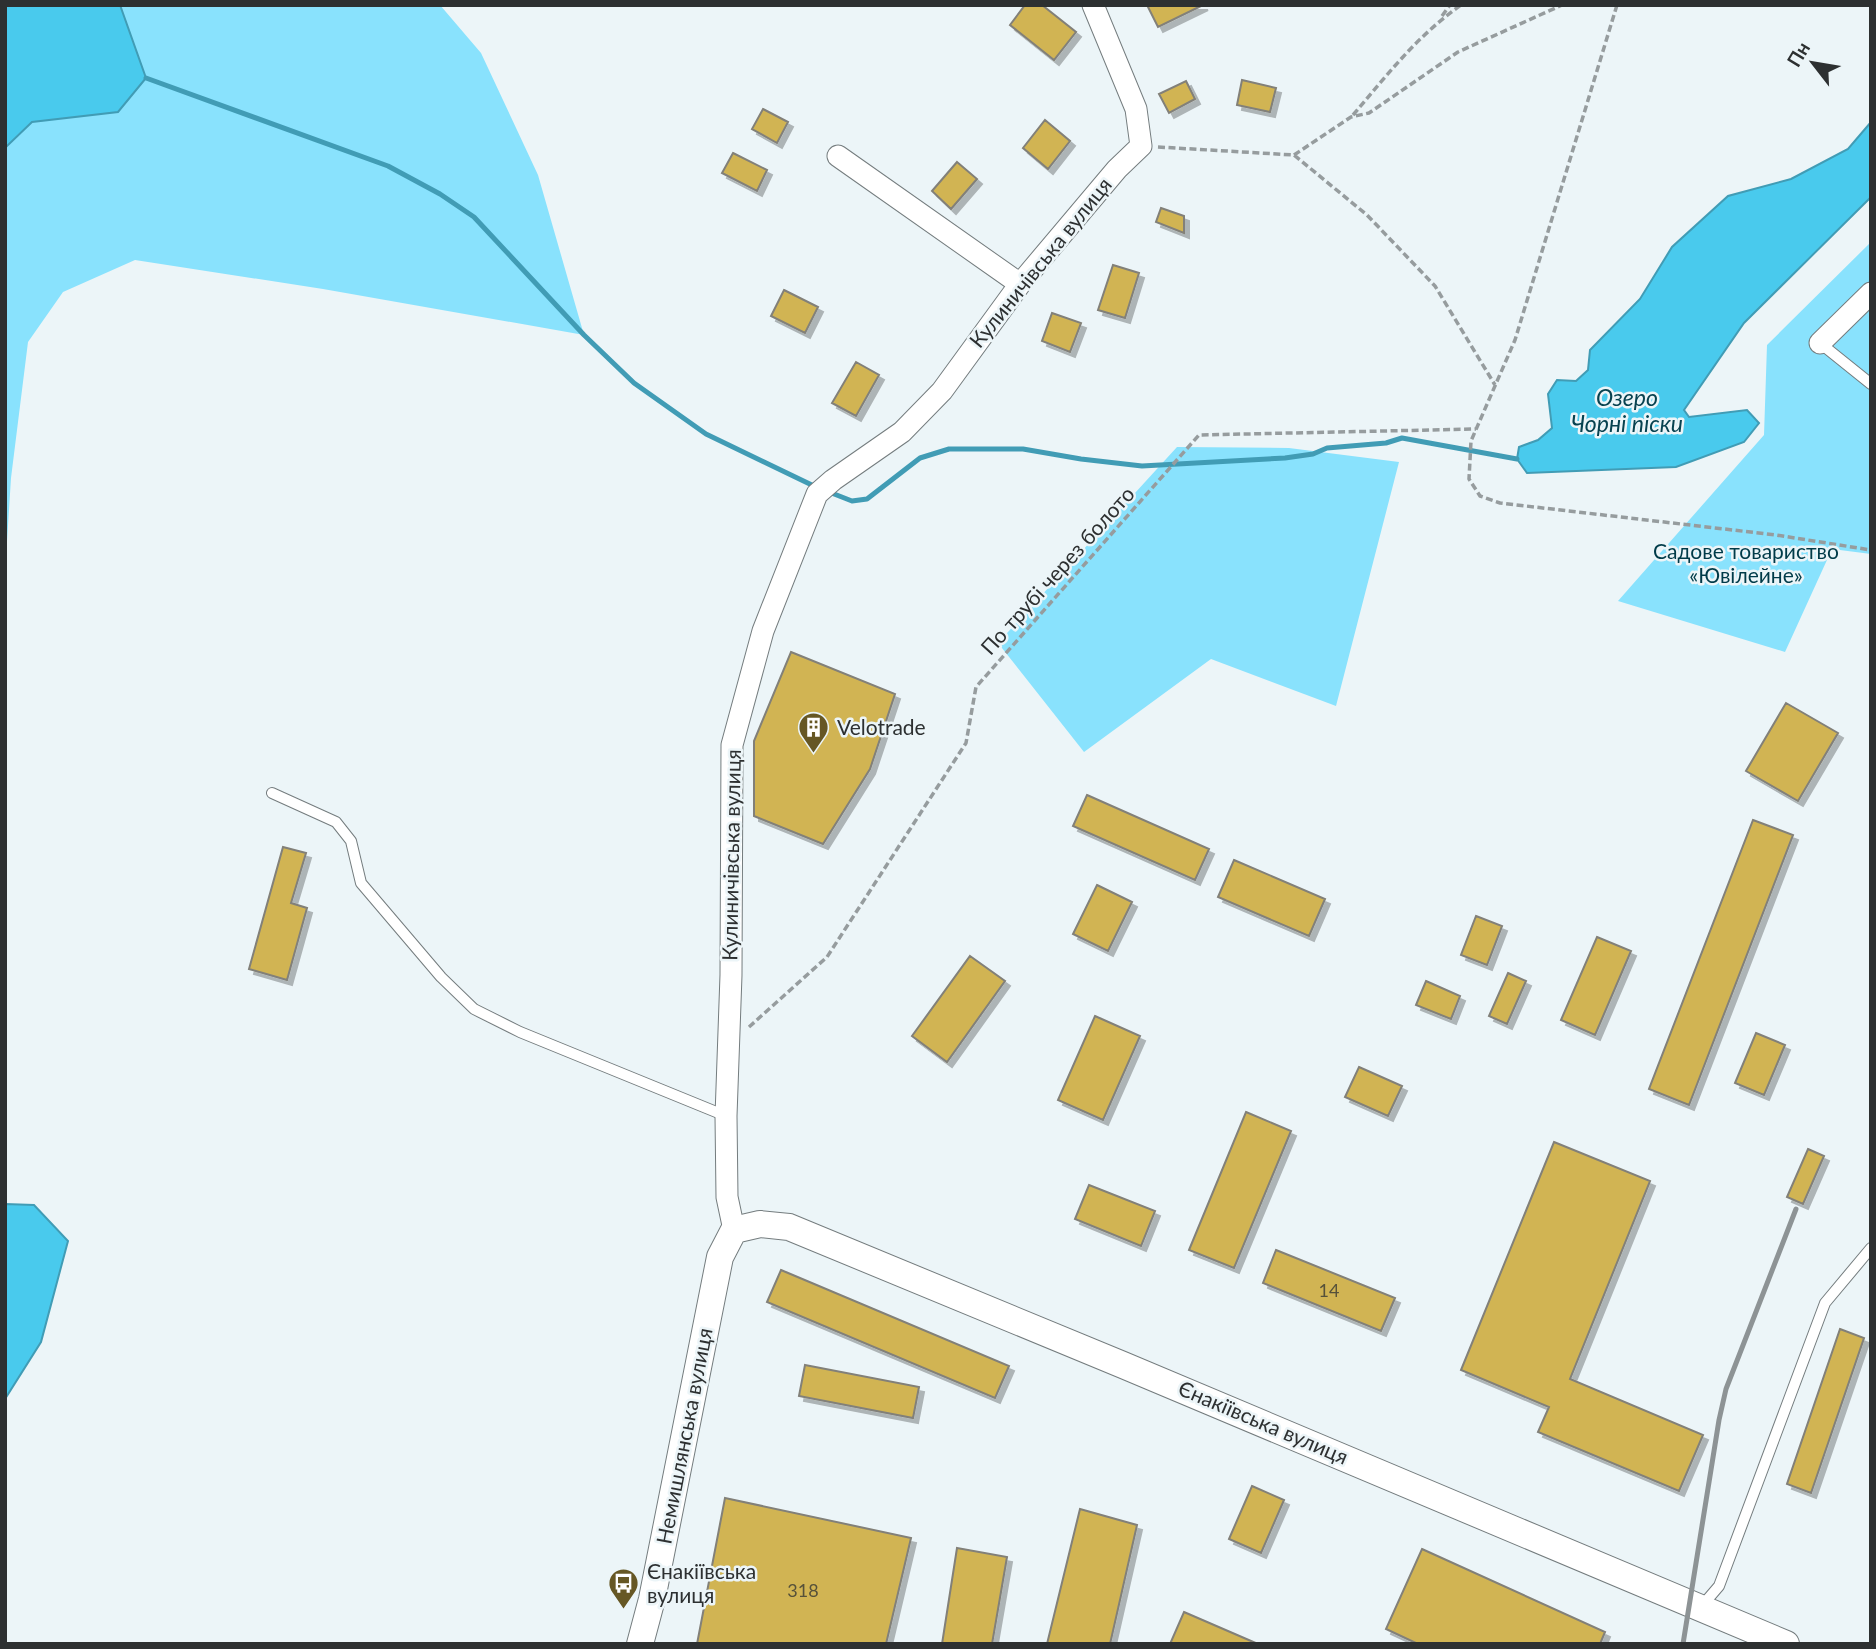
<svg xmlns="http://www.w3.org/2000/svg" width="1876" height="1649" font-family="Lato,sans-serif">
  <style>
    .green { fill: #89e2fd }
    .water { fill: #49caed; stroke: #419cb5; stroke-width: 2 }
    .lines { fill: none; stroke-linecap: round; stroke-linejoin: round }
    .stream { stroke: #419cb5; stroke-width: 5 }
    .building { fill: #d1b453; stroke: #828079; stroke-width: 2; filter: url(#shadow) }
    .service-casing { stroke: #747c7e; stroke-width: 12 }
    .minor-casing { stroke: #747c7e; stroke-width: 23 }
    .tertiary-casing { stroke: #747c7e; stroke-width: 28 }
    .path { stroke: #969c9e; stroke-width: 3.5; stroke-dasharray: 7 3.5; stroke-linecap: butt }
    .service { stroke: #fff; stroke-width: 10 }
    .minor { stroke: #fff; stroke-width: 21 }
    .tertiary { stroke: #fff; stroke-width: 26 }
    .rail { stroke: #8d9395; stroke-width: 5 }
    .labels { text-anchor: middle; stroke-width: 5; stroke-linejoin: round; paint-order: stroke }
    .number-label { font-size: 18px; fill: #56513a }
    .street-label { font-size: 21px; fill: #2d3031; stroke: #ecf5f8 }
    .park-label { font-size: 21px; fill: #003b49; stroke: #ecf5f8 }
    .poi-label { font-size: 21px; fill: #2d3031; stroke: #ecf5f8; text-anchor: start }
    .water-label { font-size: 23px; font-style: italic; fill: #074250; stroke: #ecf5f8 }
  </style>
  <defs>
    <filter id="shadow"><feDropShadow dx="5" dy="5" stdDeviation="0" flood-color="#0004"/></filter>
  </defs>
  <rect width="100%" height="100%" fill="#ecf5f8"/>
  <path class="green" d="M120 5H440L481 53 538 175 584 335 323 289 135 260 63 292 28 342 11 478 5 573V148L32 122 118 112 146 78Z
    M1871 242V554L1832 549 1785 652 1618 601 1764 435 1767 345Z
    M1177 447 1289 448 1399 462 1336 706 1211 659 1084 752 998 643Z"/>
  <path class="water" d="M5 5H120L146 78 118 112 32 122 5 148Z
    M1871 122V197L1744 323 1684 410 1689 417 1747 410 1759 423 1744 442 1676 467 1527 473 1517 459 1519 447 1538 440 1552 428 1548 394 1557 380 1576 381 1588 370 1590 350 1640 299 1672 247 1728 196 1791 179 1848 149Z
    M5 1204 34 1205 68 1241 41 1342 5 1399Z"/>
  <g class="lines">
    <path class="stream" d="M146 78 388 166 440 194 474 217 584 335 634 383 706 434 816 487
      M829 492 852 501 867 499 920 458 949 449H1023L1081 459 1142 466 1285 458 1313 454 1327 448 1386 443 1402 438 1517 459"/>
  </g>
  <path class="building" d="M1025 5H1042L1076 32 1054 60 1010 25Z
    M1147 5H1203L1158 27Z
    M1242 80 1276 88 1270 112 1237 105Z
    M1186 81 1195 99 1169 113 1159 94Z
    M763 109 788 122 777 143 752 129Z
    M1045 120 1070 141 1048 169 1023 148Z
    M733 153 767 170 757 191 722 173Z
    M957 162 977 179 951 209 932 191Z
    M1161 208 1184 216V233L1156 222Z
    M1113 265 1139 273 1125 318 1098 310Z
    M784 290 818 307 805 333 771 316Z
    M1052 313 1081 323 1070 352 1042 341Z
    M856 362 879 375 856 416 832 403Z
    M791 652 895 694 870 769 823 844 754 816V741Z
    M1786 703 1838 733 1798 801 1746 771Z
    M1087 795 1209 849 1195 880 1073 826Z
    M1753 820 1793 835 1689 1105 1649 1089Z
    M283 847 306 853 291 903 307 908 287 980 249 969Z
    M1234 860 1325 899 1309 936 1218 897Z
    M1097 885 1132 902 1108 951 1073 934Z
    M1476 916 1502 926 1487 965 1461 955Z
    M1597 937 1631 951 1595 1035 1561 1020Z
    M970 956 1005 981 947 1062 912 1036Z
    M1508 973 1526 981 1507 1024 1489 1016Z
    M1426 981 1460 996 1451 1019 1416 1005Z
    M1095 1016 1140 1036 1103 1120 1058 1100Z
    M1756 1033 1785 1045 1764 1095 1735 1083Z
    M1359 1067 1402 1086 1388 1116 1345 1097Z
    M1246 1112 1291 1131 1234 1268 1189 1250Z
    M1554 1142 1650 1181 1570 1379 1703 1435 1679 1491 1538 1432 1549 1407 1461 1370Z
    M1808 1149 1824 1156 1803 1204 1787 1197Z
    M1089 1185 1155 1211 1141 1246 1075 1219Z
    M1276 1250 1395 1298 1381 1331 1263 1283Z
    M781 1270 1009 1366 995 1398 767 1302Z
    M1840 1329 1864 1338 1811 1493 1787 1484Z
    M805 1365 919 1387 913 1418 799 1396Z
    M1252 1486 1284 1500 1261 1553 1229 1539Z
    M725 1498 911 1538 886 1644H697Z
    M1080 1509 1137 1525 1110 1644H1047Z
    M957 1548 1007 1557 992 1644H942Z
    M1422 1549 1605 1632 1600 1644H1418L1386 1629Z
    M1184 1612 1258 1644H1170Z"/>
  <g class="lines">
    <defs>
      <path id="service" d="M1820 343 1871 384
        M272 793 336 822 351 841 361 883 441 977 474 1009 520 1032 726 1116
        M1701 1607 1719 1586 1825 1303 1871 1248"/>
      <path id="minor" d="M838 156 1020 284
        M1820 343 1871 293
        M734 1230 727 1197 726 1116 731 975 732 745 763 631 817 494 833 480 902 432 942 391 1020 284 1117 169 1141 146 1136 109 1093 5"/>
      <path id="tertiary" d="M640 1644 652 1599 720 1257 734 1230 760 1224 789 1227 1123 1365 1786 1644"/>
    </defs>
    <use href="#service" class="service-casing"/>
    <use href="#minor" class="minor-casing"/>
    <use href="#tertiary" class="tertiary-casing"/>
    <path class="path" d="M1617 5 1515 340 1471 441 1469 479 1480 496 1500 503 1776 535 1871 550
      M1442 16 1450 5
      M1353 115C1387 75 1417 36 1461 5
      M1158 147 1294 155 1367 215 1435 286 1495 385
      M1294 155 1351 117 1369 113 1458 52 1562 5
      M749 1027 827 957 966 743 976 687 1199 435 1476 429"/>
    <use href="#service" class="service"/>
    <use href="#minor" class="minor"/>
    <use href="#tertiary" class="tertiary"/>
    <path class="rail" d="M1683 1644 1719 1420 1726 1389 1796 1209"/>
  </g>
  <defs>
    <symbol id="building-pin" viewBox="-11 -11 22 30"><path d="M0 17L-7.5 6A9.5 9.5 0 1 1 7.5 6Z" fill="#665724" stroke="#ecf5f8"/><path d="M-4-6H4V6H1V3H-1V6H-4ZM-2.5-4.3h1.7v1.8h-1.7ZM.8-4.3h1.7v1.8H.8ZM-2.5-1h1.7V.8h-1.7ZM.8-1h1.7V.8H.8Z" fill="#fff"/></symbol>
    <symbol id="bus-pin" viewBox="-11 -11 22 30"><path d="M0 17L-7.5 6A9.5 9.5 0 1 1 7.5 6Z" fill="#665724" stroke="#ecf5f8"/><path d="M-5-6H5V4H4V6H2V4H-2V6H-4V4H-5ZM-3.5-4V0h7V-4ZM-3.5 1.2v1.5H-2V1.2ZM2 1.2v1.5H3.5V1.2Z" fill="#fff"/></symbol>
  </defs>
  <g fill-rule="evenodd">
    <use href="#building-pin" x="796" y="710" width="35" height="47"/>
    <use href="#bus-pin" x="606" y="1566" width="35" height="47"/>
  </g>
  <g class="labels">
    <g class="number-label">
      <text x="1329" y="1297">14</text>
      <text x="803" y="1597">318</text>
    </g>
    <g class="street-label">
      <text transform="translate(1041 263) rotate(-51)" y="7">Кулиничівська вулиця</text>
      <text transform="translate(1058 571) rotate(-48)" y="7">По трубі через болото</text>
      <text transform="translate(732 855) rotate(-89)" y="7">Кулиничівська вулиця</text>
      <text transform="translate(1263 1423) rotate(23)" y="7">Єнакіївська вулиця</text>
      <text transform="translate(685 1436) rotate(-79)" y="7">Немишлянська вулиця</text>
    </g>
    <g class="park-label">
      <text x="1746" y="559">Садове товариство<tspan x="1746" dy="24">«Ювілейне»</tspan></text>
    </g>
    <g class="poi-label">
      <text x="837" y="735">Velotrade</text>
      <text x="647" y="1579">Єнакіївська<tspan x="647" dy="24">вулиця</tspan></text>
    </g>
    <g class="water-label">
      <text x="1627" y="406">Озеро<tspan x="1627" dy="26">Чорні піски</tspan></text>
    </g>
  </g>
  <rect width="1876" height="1649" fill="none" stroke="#2d3031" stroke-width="14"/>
  <g transform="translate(1813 63) rotate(301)" stroke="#ecf5f8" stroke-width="5" paint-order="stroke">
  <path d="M0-5L12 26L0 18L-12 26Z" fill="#2d3031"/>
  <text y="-10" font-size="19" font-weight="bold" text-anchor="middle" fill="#2d3031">Пн</text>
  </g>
</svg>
